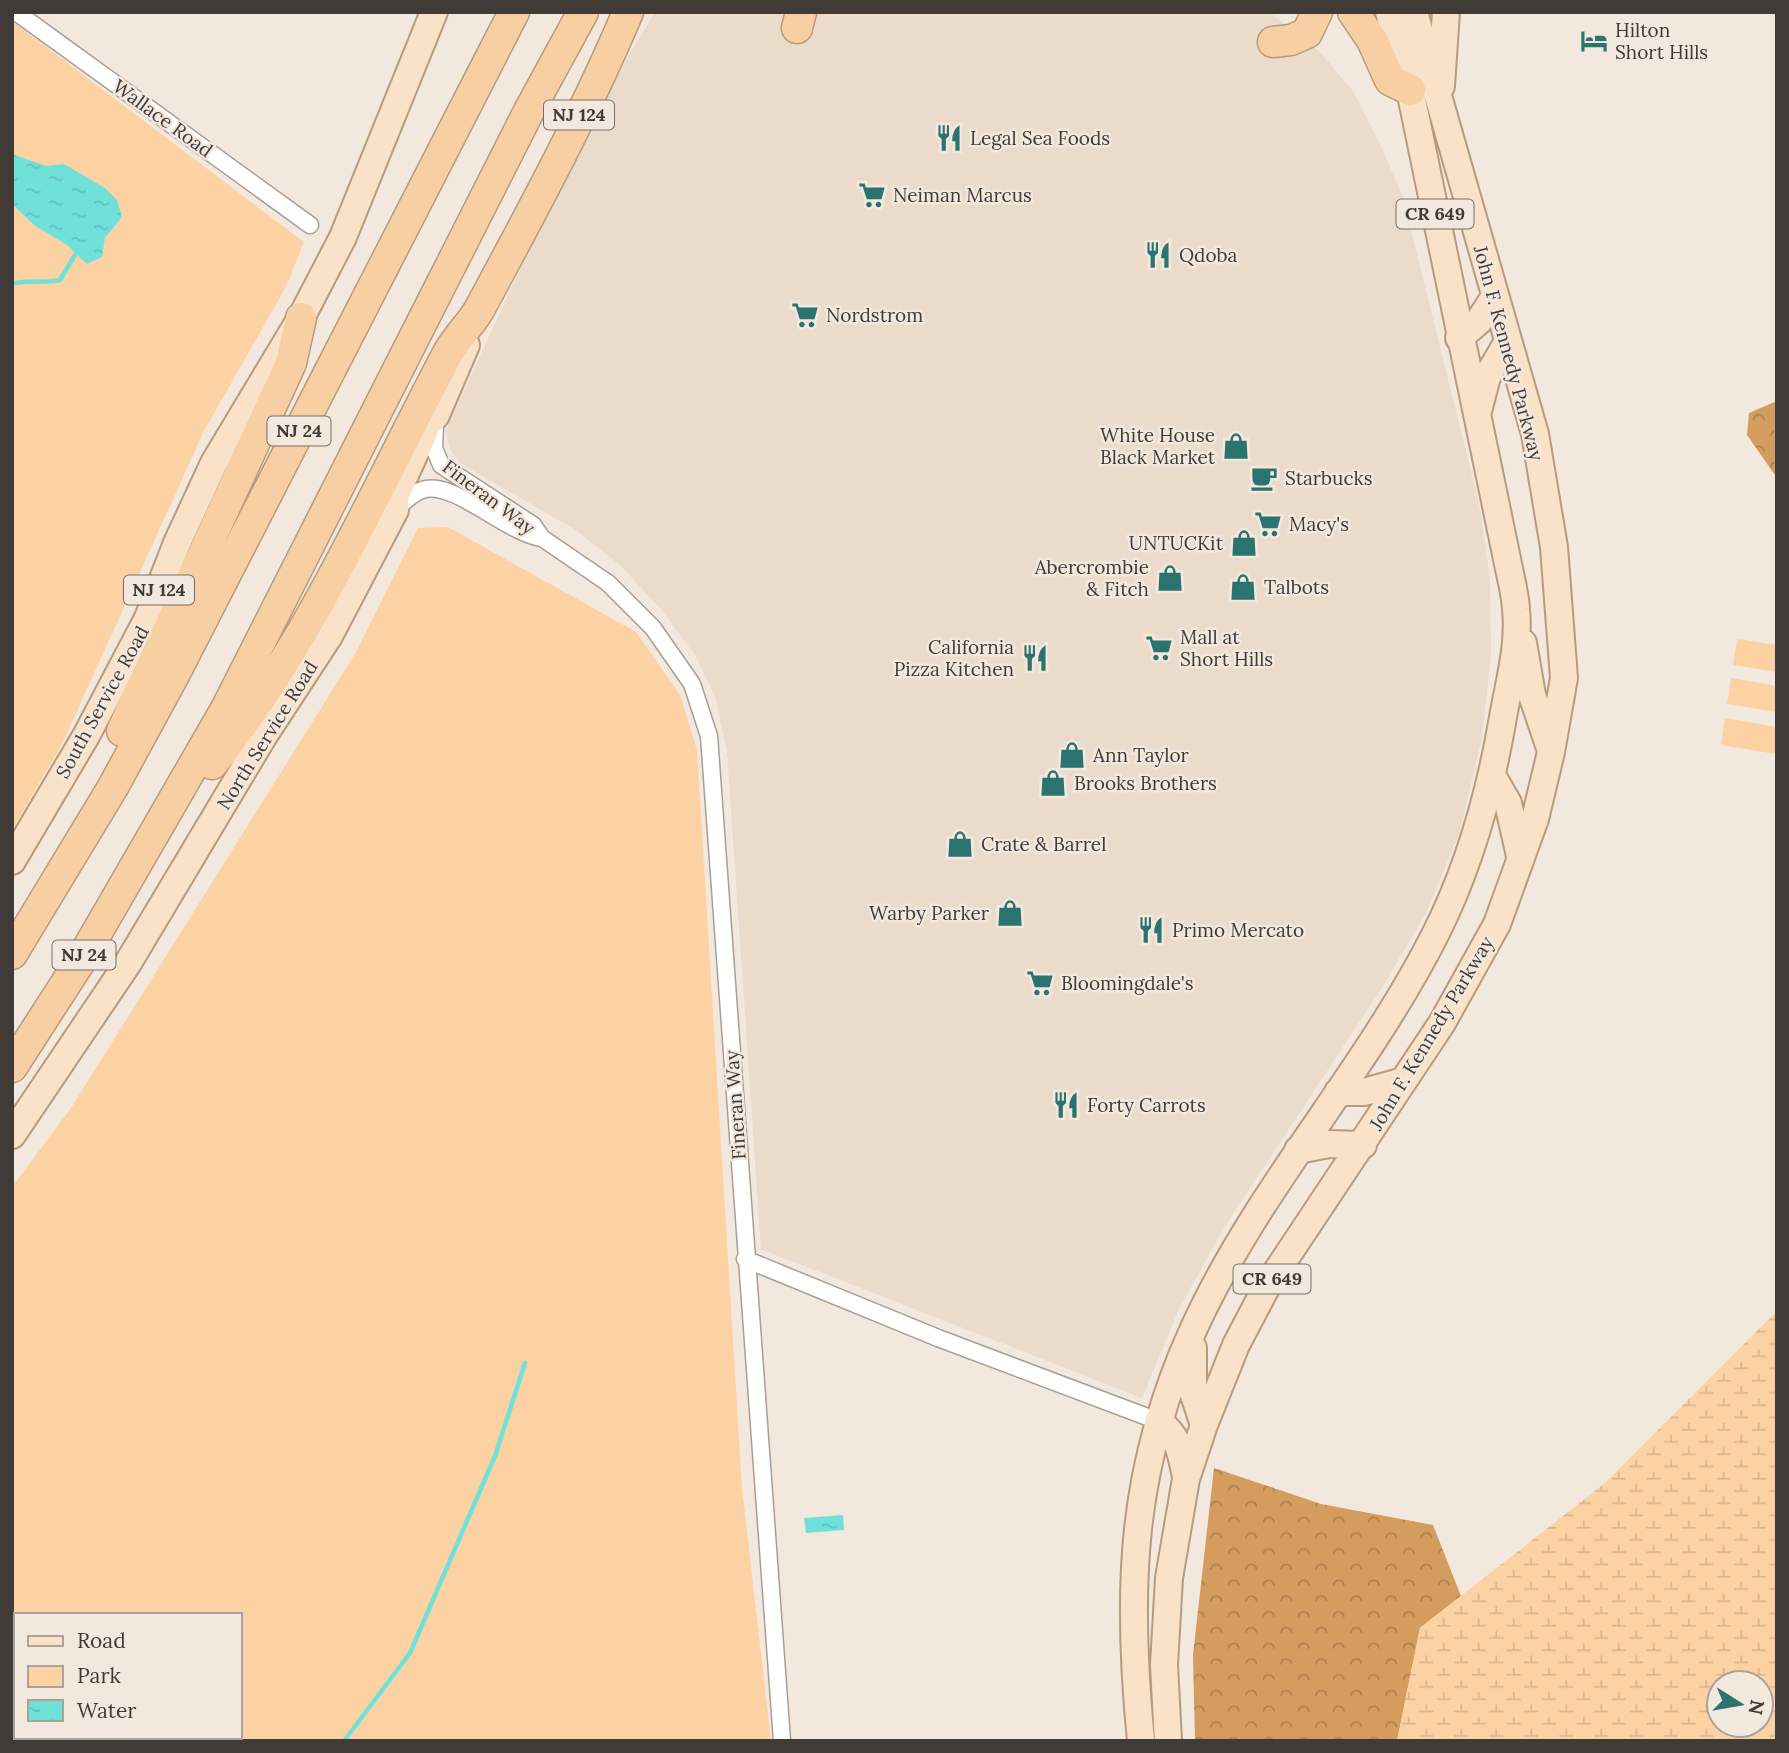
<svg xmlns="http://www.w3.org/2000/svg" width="1789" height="1753" font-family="Lora,serif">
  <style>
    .built { fill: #ebdbcb }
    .green { fill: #fdd2a3; fill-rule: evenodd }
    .forest { fill: url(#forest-crowns) }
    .wetland { fill: url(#wetland-marsh); fill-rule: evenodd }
    .water { fill: url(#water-ripples) }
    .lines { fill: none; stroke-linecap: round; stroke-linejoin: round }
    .stream { stroke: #6fe1d9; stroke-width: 4.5 }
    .street-casing { stroke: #a89e94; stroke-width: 19 }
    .primary-casing { stroke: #b79b7d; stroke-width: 30 }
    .highway-casing { stroke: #b79b7d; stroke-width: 33 }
    .street { stroke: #fff; stroke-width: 16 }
    .primary { stroke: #fae2c8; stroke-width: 26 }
    .highway { stroke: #f7cfa3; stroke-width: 30 }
    .labels { text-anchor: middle; stroke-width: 5; stroke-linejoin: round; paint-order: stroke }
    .shield { fill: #f3e8dd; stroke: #766f69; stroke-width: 2 }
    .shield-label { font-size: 18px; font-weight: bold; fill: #403b37 }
    .poi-label { font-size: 19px; fill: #403b37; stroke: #f3e8dd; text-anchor: start }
    .street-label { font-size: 19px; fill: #403b37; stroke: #f3e8dd }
  </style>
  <defs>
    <pattern id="forest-crowns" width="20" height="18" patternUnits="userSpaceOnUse" patternTransform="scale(1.75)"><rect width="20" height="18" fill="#d59d5d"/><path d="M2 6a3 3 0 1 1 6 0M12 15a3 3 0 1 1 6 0" fill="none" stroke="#ae814e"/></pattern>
    <pattern id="wetland-marsh" width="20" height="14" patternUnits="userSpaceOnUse" patternTransform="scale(1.75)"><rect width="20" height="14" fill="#fdd2a3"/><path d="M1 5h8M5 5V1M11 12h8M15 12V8" fill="none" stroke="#dab58d"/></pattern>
    <pattern id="water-ripples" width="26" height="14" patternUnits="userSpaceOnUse" patternTransform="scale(1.75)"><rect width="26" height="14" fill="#6fe1d9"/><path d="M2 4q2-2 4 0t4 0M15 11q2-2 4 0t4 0" fill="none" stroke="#61c2bb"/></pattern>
  </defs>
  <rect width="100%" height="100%" fill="#f3e8dd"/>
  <path class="built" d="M655 12H1269L1320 52 1353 91 1382 148 1403 198 1480 508 1490 579 1491 657 1481 742 1459 834 1426 913 1383 986 1225 1226 1179 1309 1142 1398 761 1249 727 752 715 696 695 655 660 608 620 565 574 529 460 463 449 447 446 430 531 245 626 60Z"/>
  <path class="green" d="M12 21 304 242 286 287 204 431 63 742 12 830Z
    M448 527 636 632 680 695 697 750 742 1488 771 1741H12V1187L71 1108 355 654 418 528ZM16 1615H240V1737H16Z
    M1737 639 1777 645V672L1733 665Z
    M1731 678 1777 686V712L1727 704Z
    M1725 718 1777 727 1776 754 1721 745Z"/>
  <path class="forest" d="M1777 401V478L1747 435 1749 413Z
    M1214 1468 1321 1504 1433 1525 1461 1596 1420 1628 1397 1741H1195L1193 1655Z"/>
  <path class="wetland" d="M1777 1311V1741H1397L1420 1628 1605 1483ZM1719 1683H1761V1725H1719Z"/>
  <path class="water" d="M12 154 46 166 64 164 105 188 117 200 122 217 105 238 102 257 87 264 67 245 34 225 12 204Z
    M843 1515 844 1530 806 1533 804 1518Z"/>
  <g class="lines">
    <path class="stream" d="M12 284C30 279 42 284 60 280L76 253 75 248
      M344 1741 410 1653 495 1456 525 1363"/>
    <defs>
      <path id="street" d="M16 12 310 225
        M435 425 434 448 441 465 533 525 542 538 608 583 653 628 692 684 709 736 782 1741
        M396 509C404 502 411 494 422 490 453 479 506 533 542 538
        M745 1259 938 1338 1158 1421"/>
      <path id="primary" d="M1441 86 1446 12
        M1459 338 1479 321 1495 296
        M1478 411 1487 377 1507 343
        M1523 643 1532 695 1550 748
        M1493 777 1508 803 1520 856
        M12 861 86 736 148 618 177 543 214 463 301 318 343 237 434 12
        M1338 1092H1364L1400 1082
        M12 1135 128 963 263 737 329 636 395 510V497L428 424 436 415 466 345
        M1298 1150 1329 1144 1363 1145
        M1193 1348V1392L1204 1425
        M1158 1421C1179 1436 1181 1453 1186 1477
        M1141 1741C1126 1591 1130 1467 1194 1328 1258 1188 1365 1073 1435 935 1469 868 1489 797 1502 723 1508 686 1520 647 1516 609 1515 592 1510 575 1507 559L1410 90 1389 12
        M1168 1741 1164 1665 1169 1578 1186 1479 1204 1425 1236 1345 1267 1286 1442 1023 1497 924 1535 819 1551 752 1564 678 1554 547 1535 434 1414 12"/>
      <path id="highway" d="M1353 12 1372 40 1390 80 1410 90
        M797 28 801 12
        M1273 42 1291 40 1307 33 1317 12
        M122 731 291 363 301 318
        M212 764C313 638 373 494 448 353 457 337 470 325 479 310 531 213 585 114 628 12
        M12 954 113 787 174 675 514 12
        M12 1067 81 960 226 709 529 111 583 12"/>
    </defs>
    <use href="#street" class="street-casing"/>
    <use href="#primary" class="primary-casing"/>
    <use href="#highway" class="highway-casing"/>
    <use href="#street" class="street"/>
    <use href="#primary" class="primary"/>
    <use href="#highway" class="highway"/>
  </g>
  <defs>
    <symbol id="hotel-bare" viewBox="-9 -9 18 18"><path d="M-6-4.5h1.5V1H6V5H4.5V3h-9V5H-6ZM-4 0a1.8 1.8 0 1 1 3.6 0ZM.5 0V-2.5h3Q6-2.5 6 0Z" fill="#2a736e" stroke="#f3e8dd" stroke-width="2.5" paint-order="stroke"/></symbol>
    <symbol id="restaurant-bare" viewBox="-9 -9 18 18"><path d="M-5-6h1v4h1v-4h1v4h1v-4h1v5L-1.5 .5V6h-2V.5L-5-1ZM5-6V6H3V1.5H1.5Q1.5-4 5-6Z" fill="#2a736e" stroke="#f3e8dd" stroke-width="2.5" paint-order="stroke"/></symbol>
    <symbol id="supermarket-bare" viewBox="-9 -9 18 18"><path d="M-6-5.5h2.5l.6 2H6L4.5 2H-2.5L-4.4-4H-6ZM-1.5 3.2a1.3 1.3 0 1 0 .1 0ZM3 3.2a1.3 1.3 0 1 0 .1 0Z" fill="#2a736e" stroke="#f3e8dd" stroke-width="2.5" paint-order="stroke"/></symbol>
    <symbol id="shop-bare" viewBox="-9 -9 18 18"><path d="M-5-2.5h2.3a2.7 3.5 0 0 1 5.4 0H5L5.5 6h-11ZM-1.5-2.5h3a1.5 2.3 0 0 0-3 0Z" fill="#2a736e" stroke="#f3e8dd" stroke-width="2.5" paint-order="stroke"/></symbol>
    <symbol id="cafe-bare" viewBox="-9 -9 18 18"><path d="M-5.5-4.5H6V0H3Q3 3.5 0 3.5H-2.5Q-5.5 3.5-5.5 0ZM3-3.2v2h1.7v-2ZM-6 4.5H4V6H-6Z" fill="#2a736e" stroke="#f3e8dd" stroke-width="2.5" paint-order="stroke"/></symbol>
  </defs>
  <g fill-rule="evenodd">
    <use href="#hotel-bare" x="1575" y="22" width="38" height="38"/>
    <use href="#restaurant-bare" x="930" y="119" width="38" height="38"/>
    <use href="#supermarket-bare" x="853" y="176" width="38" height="38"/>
    <use href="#restaurant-bare" x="1139" y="236" width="38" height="38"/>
    <use href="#supermarket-bare" x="786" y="296" width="38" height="38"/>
    <use href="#shop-bare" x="1217" y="427" width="38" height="38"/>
    <use href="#cafe-bare" x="1245" y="459" width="38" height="38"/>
    <use href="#supermarket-bare" x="1249" y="505" width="38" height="38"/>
    <use href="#shop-bare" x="1225" y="524" width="38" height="38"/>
    <use href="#shop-bare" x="1151" y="559" width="38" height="38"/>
    <use href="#shop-bare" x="1224" y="568" width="38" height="38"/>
    <use href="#supermarket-bare" x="1140" y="629" width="38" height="38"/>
    <use href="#restaurant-bare" x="1016" y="639" width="38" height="38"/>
    <use href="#shop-bare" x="1053" y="736" width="38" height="38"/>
    <use href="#shop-bare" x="1034" y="764" width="38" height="38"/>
    <use href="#shop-bare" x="941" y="825" width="38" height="38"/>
    <use href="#shop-bare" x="991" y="894" width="38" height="38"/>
    <use href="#restaurant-bare" x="1132" y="911" width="38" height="38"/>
    <use href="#supermarket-bare" x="1021" y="964" width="38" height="38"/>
    <use href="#restaurant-bare" x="1047" y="1086" width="38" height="38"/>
  </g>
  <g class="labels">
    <g class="shield">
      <rect x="544" y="100.5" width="70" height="29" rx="5"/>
      <rect x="1396.5" y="199.5" width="77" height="29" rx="5"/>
      <rect x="267.5" y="416.5" width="63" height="29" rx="5"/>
      <rect x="124" y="575.5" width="70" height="29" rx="5"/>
      <rect x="52.5" y="940.5" width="63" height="29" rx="5"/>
      <rect x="1233.5" y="1264.5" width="77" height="29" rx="5"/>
    </g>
    <g class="shield-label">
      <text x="579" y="121">NJ 124</text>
      <text x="1435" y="220">CR 649</text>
      <text x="299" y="437">NJ 24</text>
      <text x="159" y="596">NJ 124</text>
      <text x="84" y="961">NJ 24</text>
      <text x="1272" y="1285">CR 649</text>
    </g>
    <g class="poi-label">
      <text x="1615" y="37">Hilton<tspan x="1615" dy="22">Short Hills</tspan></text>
      <text x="970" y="145">Legal Sea Foods</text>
      <text x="893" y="202">Neiman Marcus</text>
      <text x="1179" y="262">Qdoba</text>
      <text x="826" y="322">Nordstrom</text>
      <text x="1215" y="442" text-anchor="end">White House<tspan x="1215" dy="22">Black Market</tspan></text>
      <text x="1285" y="485">Starbucks</text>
      <text x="1289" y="531">Macy's</text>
      <text x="1223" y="550" text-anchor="end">UNTUCKit</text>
      <text x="1149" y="574" text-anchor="end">Abercrombie<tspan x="1149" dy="22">&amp; Fitch</tspan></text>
      <text x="1264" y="594">Talbots</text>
      <text x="1180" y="644">Mall at<tspan x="1180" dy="22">Short Hills</tspan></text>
      <text x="1014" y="654" text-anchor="end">California<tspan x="1014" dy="22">Pizza Kitchen</tspan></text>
      <text x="1093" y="762">Ann Taylor</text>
      <text x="1074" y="790">Brooks Brothers</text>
      <text x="981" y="851">Crate &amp; Barrel</text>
      <text x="989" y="920" text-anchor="end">Warby Parker</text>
      <text x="1172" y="937">Primo Mercato</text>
      <text x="1061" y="990">Bloomingdale's</text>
      <text x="1087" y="1112">Forty Carrots</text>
    </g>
    <g class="street-label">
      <text transform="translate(163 118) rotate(36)" y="7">Wallace Road</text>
      <text transform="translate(1509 353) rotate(75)" y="7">John F. Kennedy Parkway</text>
      <text transform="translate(489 497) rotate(37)" y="7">Fineran Way</text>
      <text transform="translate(102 702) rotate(-61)" y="7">South Service Road</text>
      <text transform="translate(267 735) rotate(-58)" y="7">North Service Road</text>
      <text transform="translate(1431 1033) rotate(-59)" y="7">John F. Kennedy Parkway</text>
      <text transform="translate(735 1105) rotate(-94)" y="7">Fineran Way</text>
    </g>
  </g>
  <rect width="1789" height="1753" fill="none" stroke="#403b37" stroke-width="28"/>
  <rect x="14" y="1613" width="228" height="126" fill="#f3e8dd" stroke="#aba39b" stroke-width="2"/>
  <rect x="28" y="1636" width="35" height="10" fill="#fae2c8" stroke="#aba39b" stroke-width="2"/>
  <text x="77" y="1648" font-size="21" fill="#403b37">Road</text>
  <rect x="28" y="1666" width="35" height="21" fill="#fdd2a3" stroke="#aba39b" stroke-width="2"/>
  <text x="77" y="1683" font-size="21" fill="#403b37">Park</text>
  <rect x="28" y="1700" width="35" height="21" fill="url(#water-ripples)" stroke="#aba39b" stroke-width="2"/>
  <text x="77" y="1718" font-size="21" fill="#403b37">Water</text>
  <g transform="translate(1740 1704) rotate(101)"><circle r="33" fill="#f3e8dd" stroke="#aba39b" stroke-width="2"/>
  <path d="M0-5L12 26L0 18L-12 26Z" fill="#2a736e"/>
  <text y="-10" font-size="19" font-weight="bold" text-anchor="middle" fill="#403b37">N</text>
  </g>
</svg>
